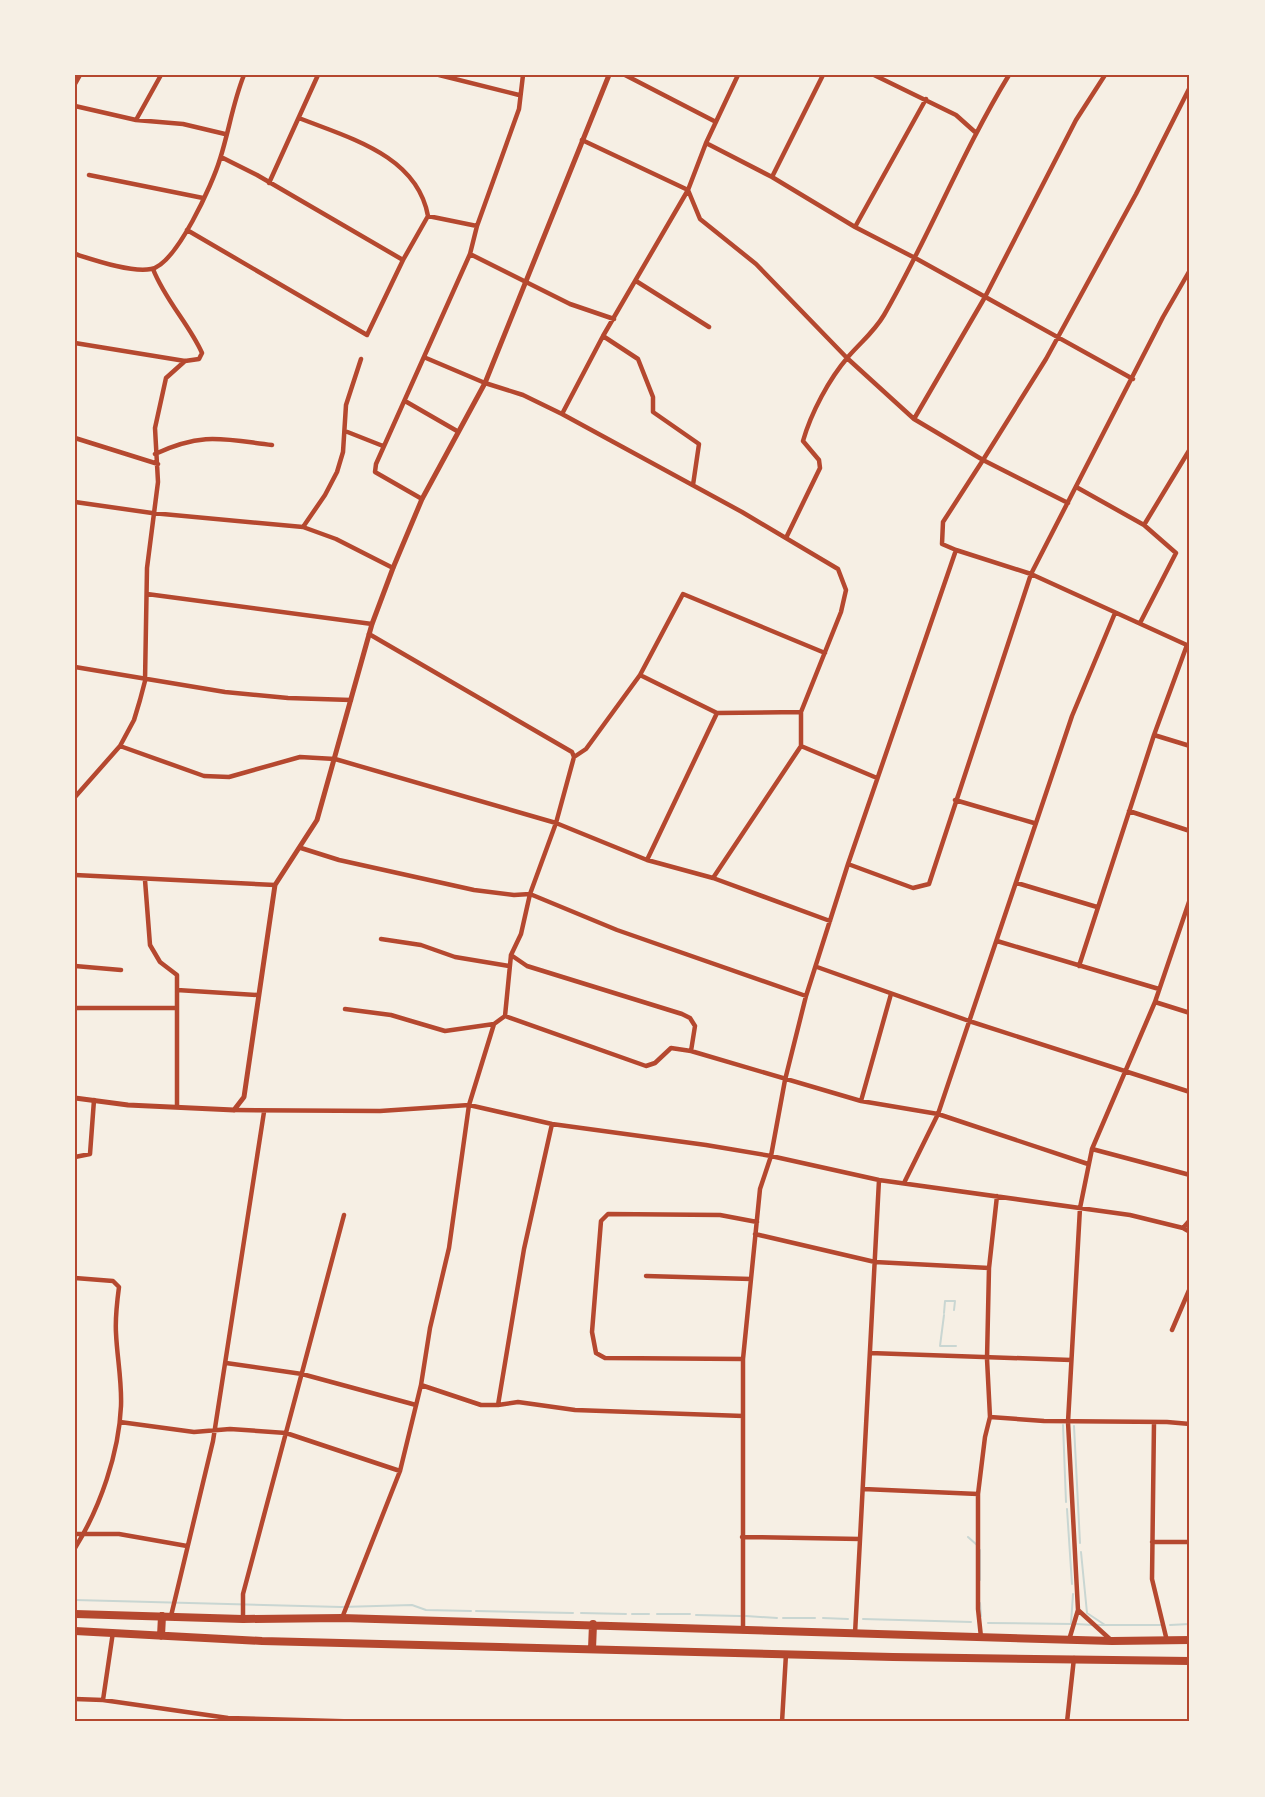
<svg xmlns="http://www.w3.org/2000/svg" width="1265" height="1797" font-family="'Asap Condensed',sans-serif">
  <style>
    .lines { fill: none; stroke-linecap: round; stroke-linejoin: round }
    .stream { stroke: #c9d6d2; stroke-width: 2 }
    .minor { stroke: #b5482f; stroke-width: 4.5 }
    .tertiary { stroke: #b5482f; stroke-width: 5 }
    .trunk { stroke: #b5482f; stroke-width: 8 }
    .neatline { fill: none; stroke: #b5482f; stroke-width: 2 }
  </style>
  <rect width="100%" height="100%" fill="#f6efe4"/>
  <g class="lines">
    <path class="stream" d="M944 1313 945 1301H955L954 1310
      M944 1315 940 1346H956
      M1063 1425 1066 1502
      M1074 1426 1080 1543
      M1067 1509 1072 1584
      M968 1537 977 1545
      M980 1550V1580
      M1081 1552 1087 1613 1105 1625
      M75 1600 341 1607 412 1605 426 1610 471 1611
      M980 1603 981 1616
      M476 1611 573 1613
      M581 1613 626 1614
      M632 1614H649
      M657 1614H690
      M696 1615 740 1616
      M746 1616 777 1618
      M783 1618H815
      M823 1618 848 1619
      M863 1619 971 1622
      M988 1623 1072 1624
      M1071 1624 1073 1594
      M1076 1624 1092 1625
      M1097 1625H1161
      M1170 1625 1190 1624"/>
    <path class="minor" d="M439 75 519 95
      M625 75 716 122
      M874 75 956 115 975 132
      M75 84 80 75
      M75 106 136 120 183 124 225 134
      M299 118C349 138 417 155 428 216
      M136 120 161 75
      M582 140 688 190 700 219 756 264 847 358 914 419 983 460 943 522 942 544 956 550 848 864 806 996 785 1080 771 1156 760 1189 743 1359V1631
      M706 143 772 177 855 227 917 259 1133 379
      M221 157 257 175 403 260
      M89 175 203 198
      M772 177 823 75
      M269 183 318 75
      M855 227 926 99
      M187 230 367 335 403 260 428 216 477 226
      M75 254C94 260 132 273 151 269 176 265 213 183 220 159 229 131 233 102 244 75
      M470 254 570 304 614 319
      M636 281 709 327
      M603 336 638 359 653 397V412L699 444 693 485
      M75 343 185 361 199 359 202 353C189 324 165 300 153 269
      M426 358 485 383 523 395 562 414 742 512 838 569 846 590 841 612 801 712V746L713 878
      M405 401 457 431
      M562 414 603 336 688 190 706 143 738 75
      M914 419 985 297 1076 120 1105 75
      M345 431 383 446
      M75 438 158 464
      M155 454C203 432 222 439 272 445
      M1078 488 1144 525 1176 553 1140 623
      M422 499 375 472 376 464 470 254 477 226 519 109 523 75
      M75 502 152 513 303 527 336 539 393 568
      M1068 503 983 460 1046 359 1136 194 1190 87
      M1144 525 1190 449
      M303 527 325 495 337 472 343 452 346 405 361 359
      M786 538 820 468 819 460 803 441C811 413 829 379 848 357 861 342 874 332 884 315 929 237 962 152 1009 75
      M956 550 1031 574 1189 646
      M147 594 372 624
      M75 667 225 692 288 698 351 700
      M640 675 683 594 825 653
      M717 713 801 712
      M1154 735 1190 746
      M120 746 204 776 229 777 300 757 335 759 556 823 647 860 713 878 830 921
      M801 746 877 778
      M574 757 586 749 640 675 717 713 647 860
      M75 797 120 746 134 720 140 700 145 681 147 568 158 482 155 428 166 378 185 361
      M955 800 1034 823
      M1129 811 1190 831
      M301 848 339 860 474 890 514 895 530 894 617 930 806 996
      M848 864 913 888 929 884 1031 574 1163 317 1190 270
      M75 875 275 885
      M145 880 150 945 160 962 177 975V1105
      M1017 883 1097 907
      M381 939 421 945 455 957 509 966
      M997 941 1159 989
      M511 955 527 966 682 1014 690 1018 695 1026 691 1051
      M75 966 121 970
      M1079 966 1154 735 1187 645
      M817 967 969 1021 1190 1092
      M177 990 257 995
      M1155 1002 1190 1013
      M75 1008H177
      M345 1009 391 1015 445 1031 494 1024
      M505 1016 646 1066 655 1063 671 1048 691 1051 861 1101 938 1114 1088 1164
      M861 1101 891 994
      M234 1110 380 1111 469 1105 552 1124 706 1145 771 1156 879 1180 1130 1215 1183 1228 1190 1232
      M1092 1149 1190 1175
      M75 1157 90 1154 94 1100
      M904 1183 938 1114 1072 716 1115 613
      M1183 1228 1190 1220
      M755 1234 875 1262 989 1268
      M646 1276 751 1279
      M75 1278 113 1281 119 1287C117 1302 115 1317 116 1333 117 1357 122 1381 121 1406 119 1453 100 1508 75 1548
      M1172 1330 1190 1288
      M870 1353 1071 1360
      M743 1359 605 1358 596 1353 592 1332 601 1221 608 1214 720 1215 757 1222
      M226 1363 302 1374 416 1405
      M421 1385 481 1405H498L524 1249 552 1124
      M498 1405 518 1402 575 1410 743 1416
      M990 1417 1044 1421 1167 1422 1190 1424
      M120 1422 194 1432 230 1429 286 1433 400 1471
      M1154 1422 1152 1579 1167 1641
      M863 1489 978 1494
      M75 1534H119L187 1546
      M742 1537 860 1539
      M1152 1542H1190
      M1078 1610 1112 1641
      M171 1616 213 1441 264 1112
      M342 1618 400 1471 421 1385 430 1328 449 1248 469 1105 494 1024 505 1016 511 955 521 934 530 894 556 823 574 757 572 752 369 634
      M243 1619V1594L344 1215
      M855 1634 879 1180
      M981 1637 978 1609V1494L985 1437 990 1417 987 1359 989 1268 997 1196
      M1069 1640 1078 1610 1068 1422 1080 1208 1092 1149 1155 1002 1190 899
      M75 1699 103 1700 228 1718 371 1722
      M103 1700 113 1632
      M782 1722 786 1654
      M1067 1722 1074 1658"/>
    <path class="tertiary" d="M75 1098 128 1105 234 1110 244 1097 275 885 317 820 372 624 393 568 422 499 485 383 609 75"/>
    <path class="trunk" d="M75 1614 243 1619 342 1618 1112 1641 1190 1640
      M75 1631 262 1641 893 1657 1190 1661
      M161 1636 162 1616
      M592 1649 593 1624"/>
  </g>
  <rect width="1265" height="1797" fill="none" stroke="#f6efe4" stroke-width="153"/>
  <rect x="76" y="76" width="1112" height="1644" class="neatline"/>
</svg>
